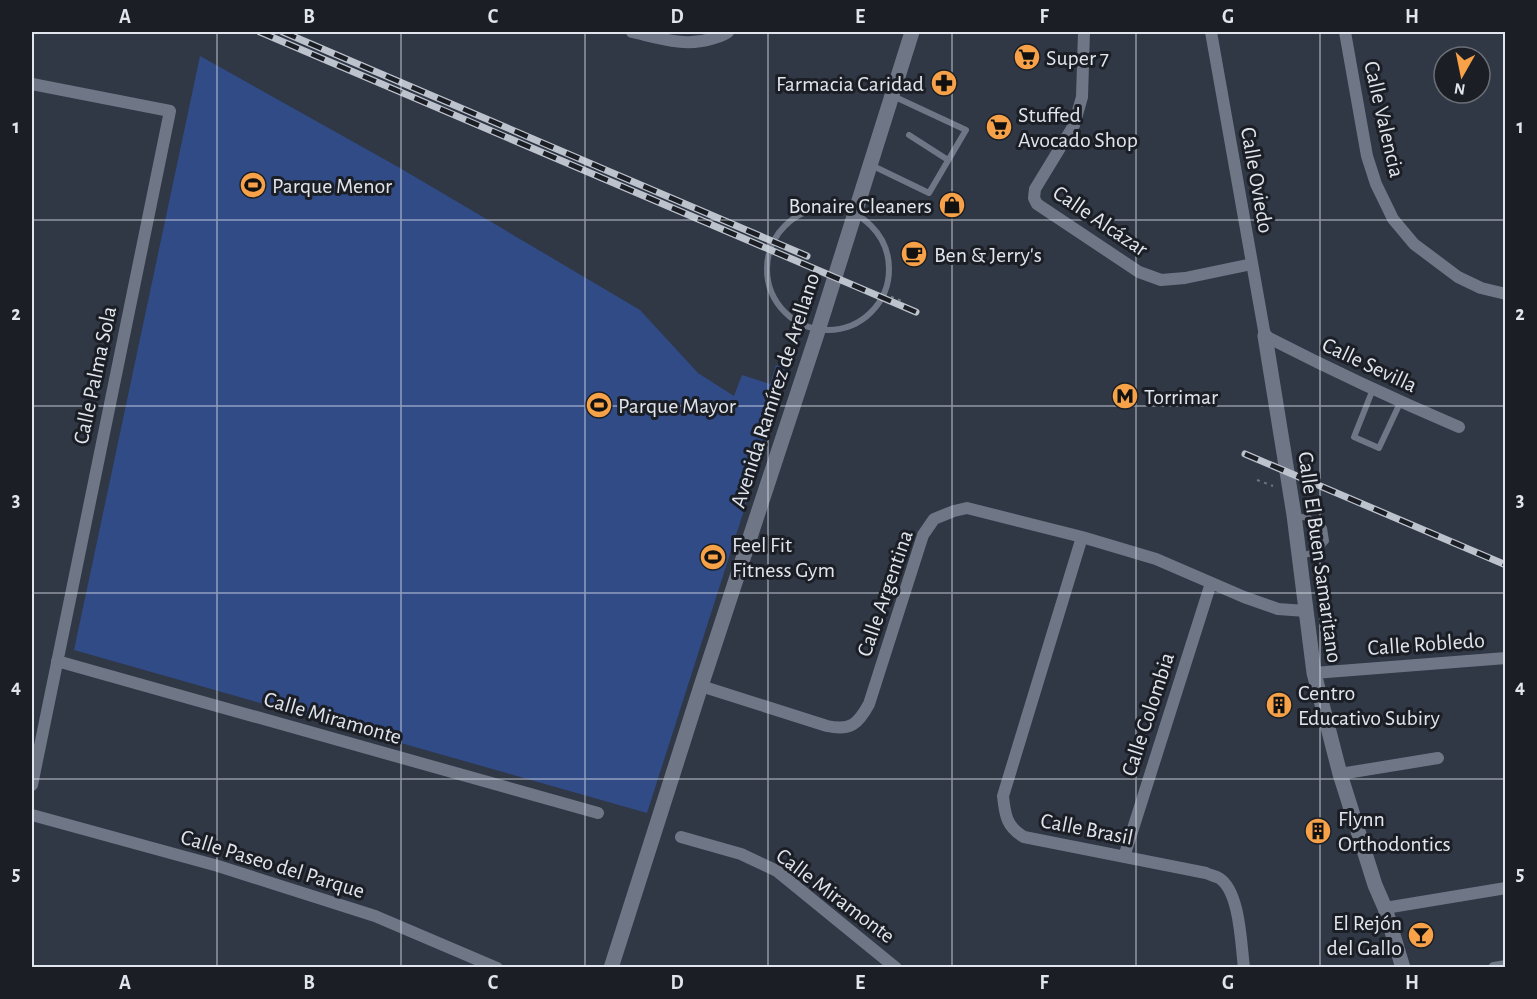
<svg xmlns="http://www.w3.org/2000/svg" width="1537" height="999" font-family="'Alegreya Sans',sans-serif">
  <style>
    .green { fill: #304b86 }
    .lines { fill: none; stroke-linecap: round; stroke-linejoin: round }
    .path { stroke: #6e7581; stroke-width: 2; stroke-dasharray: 3 4.5; stroke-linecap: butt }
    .service { stroke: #6f7787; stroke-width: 6 }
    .minor { stroke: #6f7787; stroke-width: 12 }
    .tertiary { stroke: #6f7787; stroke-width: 15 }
    .rail-casing { stroke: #bdc3cd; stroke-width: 7 }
    .rail { stroke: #1b1f25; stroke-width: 4.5; stroke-dasharray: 14; stroke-linecap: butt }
    .grid { fill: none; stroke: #e0e5ee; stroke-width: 1.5; stroke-opacity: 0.55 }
    .labels { text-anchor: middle; stroke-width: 6; stroke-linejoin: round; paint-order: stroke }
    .poi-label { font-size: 22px; fill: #e0e5ee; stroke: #1b1f25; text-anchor: start }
    .street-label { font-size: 22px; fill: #e0e5ee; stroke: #1b1f25 }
    .neatline { fill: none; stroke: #e0e5ee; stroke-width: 2 }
    .grid-label { font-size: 20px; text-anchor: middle; font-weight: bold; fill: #e0e5ee }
  </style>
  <rect width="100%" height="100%" fill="#303745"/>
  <path class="green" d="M200 56 400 168 640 310 698 373 734 396 742 375 770 384 776 365 789 370 647 813 74 650Z"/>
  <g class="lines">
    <path class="path" d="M884 294 902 301
      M1257 480 1273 486"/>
    <path class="service" d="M909 135 948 160
      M871 165 929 193 966 130 893 96
      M767 269a61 61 0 1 1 122 0a61 61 0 1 1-122 0Z
      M1373 389 1354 437 1379 448 1400 403
      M1295 516 1309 518 1324 528 1326 541 1316 552 1300 556"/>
    <path class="minor" d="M632 32C659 38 684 47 711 39 717 37 723 36 728 32
      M1084 32 1082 97 1074 125 1035 189 1034 198 1037 204 1139 272 1161 280 1185 278 1252 264
      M1211 32 1265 336C1329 369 1393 399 1459 427
      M1345 32 1367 156 1376 184 1393 219 1414 244 1458 277 1481 288 1506 294
      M32 84 170 111 32 785
      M1082 537 1003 796C1005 816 1007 827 1024 837L1206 873C1210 875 1215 876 1219 878 1240 891 1241 944 1244 968
      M57 661 598 813
      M1314 673 1506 658
      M701 686 827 726C851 731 858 724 869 704L923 535 934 519 954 511 967 508 1082 537 1156 559 1244 597 1278 609 1306 611
      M1340 774 1438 758
      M32 815 218 866 375 916 497 968
      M681 837 741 854 777 871 896 968
      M1124 857 1211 583
      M1385 908 1506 888
      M1494 968 1506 966"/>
    <path class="tertiary" d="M1265 336 1294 515 1314 673 1340 774 1375 885 1385 908 1403 968
      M611 968 701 686 816 337 912 32"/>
    <defs>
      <path id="rail" d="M260 32 916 312
        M283 32 807 256
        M1245 454 1506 565"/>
    </defs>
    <use href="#rail" class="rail-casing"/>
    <use href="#rail" class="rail"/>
  </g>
  <path class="grid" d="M217 32V968M401 32V968M585 32V968M768 32V968M952 32V968M1136 32V968M1320 32V968M32 220H1506M32 406H1506M32 593H1506M32 779H1506"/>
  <defs>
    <symbol id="supermarket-disc" viewBox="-11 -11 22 22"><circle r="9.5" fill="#f7a148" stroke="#1b1f25"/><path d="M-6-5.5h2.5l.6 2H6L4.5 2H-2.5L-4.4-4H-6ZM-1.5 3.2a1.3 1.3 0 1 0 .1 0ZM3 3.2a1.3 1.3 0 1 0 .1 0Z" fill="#111"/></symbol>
    <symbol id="pharmacy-disc" viewBox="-11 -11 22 22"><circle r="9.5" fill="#f7a148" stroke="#1b1f25"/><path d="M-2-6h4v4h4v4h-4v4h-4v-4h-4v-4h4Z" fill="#111"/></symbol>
    <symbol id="stadium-disc" viewBox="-11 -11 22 22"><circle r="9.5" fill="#f7a148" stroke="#1b1f25"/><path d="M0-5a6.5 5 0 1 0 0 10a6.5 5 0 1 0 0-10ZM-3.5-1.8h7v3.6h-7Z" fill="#111"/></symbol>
    <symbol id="shop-disc" viewBox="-11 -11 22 22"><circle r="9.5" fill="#f7a148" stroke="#1b1f25"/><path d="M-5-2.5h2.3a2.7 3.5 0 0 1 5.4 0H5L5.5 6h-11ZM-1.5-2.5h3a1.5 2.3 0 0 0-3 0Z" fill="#111"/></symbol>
    <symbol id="cafe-disc" viewBox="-11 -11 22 22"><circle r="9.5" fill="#f7a148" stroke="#1b1f25"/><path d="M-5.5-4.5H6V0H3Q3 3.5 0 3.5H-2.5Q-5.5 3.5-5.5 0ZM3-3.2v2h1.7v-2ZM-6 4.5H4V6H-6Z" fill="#111"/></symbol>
    <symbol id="metro-disc" viewBox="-11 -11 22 22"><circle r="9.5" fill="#f7a148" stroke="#1b1f25"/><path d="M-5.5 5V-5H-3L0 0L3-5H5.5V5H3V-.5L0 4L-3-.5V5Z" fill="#111"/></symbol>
    <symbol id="building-disc" viewBox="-11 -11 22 22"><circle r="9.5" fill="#f7a148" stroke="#1b1f25"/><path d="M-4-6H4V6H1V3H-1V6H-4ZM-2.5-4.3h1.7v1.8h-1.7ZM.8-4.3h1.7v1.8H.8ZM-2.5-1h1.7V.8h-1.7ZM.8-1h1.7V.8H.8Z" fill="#111"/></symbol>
    <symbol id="bar-disc" viewBox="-11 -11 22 22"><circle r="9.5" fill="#f7a148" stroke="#1b1f25"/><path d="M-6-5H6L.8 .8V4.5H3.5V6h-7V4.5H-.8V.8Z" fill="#111"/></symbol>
  </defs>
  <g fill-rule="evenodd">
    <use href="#supermarket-disc" x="1012" y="42" width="30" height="30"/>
    <use href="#pharmacy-disc" x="929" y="68" width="30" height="30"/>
    <use href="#supermarket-disc" x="984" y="112" width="30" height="30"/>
    <use href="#stadium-disc" x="238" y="170" width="30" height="30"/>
    <use href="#shop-disc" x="937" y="190" width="30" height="30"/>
    <use href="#cafe-disc" x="899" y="239" width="30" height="30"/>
    <use href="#metro-disc" x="1110" y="381" width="30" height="30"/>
    <use href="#stadium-disc" x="584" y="390" width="30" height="30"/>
    <use href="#stadium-disc" x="698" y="542" width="30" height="30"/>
    <use href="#building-disc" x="1264" y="690" width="30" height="30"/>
    <use href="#building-disc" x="1303" y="816" width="30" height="30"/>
    <use href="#bar-disc" x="1406" y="920" width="30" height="30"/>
  </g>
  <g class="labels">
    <g class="poi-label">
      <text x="1046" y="65">Super 7</text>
      <text x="924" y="91" text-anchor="end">Farmacia Caridad</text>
      <text x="1018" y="122">Stuffed<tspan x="1018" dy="25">Avocado Shop</tspan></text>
      <text x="272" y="193">Parque Menor</text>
      <text x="932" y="213" text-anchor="end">Bonaire Cleaners</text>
      <text x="934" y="262">Ben &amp; Jerry's</text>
      <text x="1144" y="404">Torrimar</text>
      <text x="618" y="413">Parque Mayor</text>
      <text x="732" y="552">Feel Fit<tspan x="732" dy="25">Fitness Gym</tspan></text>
      <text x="1298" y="700">Centro<tspan x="1298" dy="25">Educativo Subiry</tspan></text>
      <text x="1338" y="826">Flynn<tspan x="1338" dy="25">Orthodontics</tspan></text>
      <text x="1402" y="930" text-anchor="end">El Rejón<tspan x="1402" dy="25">del Gallo</tspan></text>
    </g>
    <g class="street-label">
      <text transform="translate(1385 119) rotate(77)" y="8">Calle Valencia</text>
      <text transform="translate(1258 180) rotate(80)" y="8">Calle Oviedo</text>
      <text transform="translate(1101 220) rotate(34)" y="8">Calle Alcázar</text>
      <text transform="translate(1370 364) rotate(25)" y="8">Calle Sevilla</text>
      <text transform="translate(94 375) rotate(-78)" y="8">Calle Palma Sola</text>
      <text transform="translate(774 390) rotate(-72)" y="8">Avenida Ramírez de Arellano</text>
      <text transform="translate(1321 557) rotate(82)" y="8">Calle El Buen Samaritano</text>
      <text transform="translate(884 593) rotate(-71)" y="8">Calle Argentina</text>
      <text transform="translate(1426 643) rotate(-4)" y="8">Calle Robledo</text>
      <text transform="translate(1147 714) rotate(-72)" y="8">Calle Colombia</text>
      <text transform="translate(333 717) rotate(16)" y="8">Calle Miramonte</text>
      <text transform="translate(1087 828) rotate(11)" y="8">Calle Brasil</text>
      <text transform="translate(273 863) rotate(17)" y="8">Calle Paseo del Parque</text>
      <text transform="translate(836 895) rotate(37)" y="8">Calle Miramonte</text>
    </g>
  </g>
  <rect width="1537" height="999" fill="none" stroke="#1b1f25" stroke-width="66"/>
  <g transform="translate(1462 75) rotate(189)"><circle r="28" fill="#1b1f25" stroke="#6a6e75" stroke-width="1.5"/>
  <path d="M0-4.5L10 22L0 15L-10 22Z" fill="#f7a148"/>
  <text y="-9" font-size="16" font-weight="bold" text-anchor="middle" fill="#e0e5ee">N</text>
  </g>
  <rect x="33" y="33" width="1471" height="933" class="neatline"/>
  <g class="grid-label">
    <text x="125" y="23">A</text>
    <text x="309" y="23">B</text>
    <text x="493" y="23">C</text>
    <text x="677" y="23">D</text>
    <text x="860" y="23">E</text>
    <text x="1044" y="23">F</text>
    <text x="1228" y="23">G</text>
    <text x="1412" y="23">H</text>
    <text x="16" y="133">1</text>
    <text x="1520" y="133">1</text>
    <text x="16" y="320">2</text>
    <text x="1520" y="320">2</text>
    <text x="16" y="506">3</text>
    <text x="1520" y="506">3</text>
    <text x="16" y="693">4</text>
    <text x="1520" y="693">4</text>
    <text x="16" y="880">5</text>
    <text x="1520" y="880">5</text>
    <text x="125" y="989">A</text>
    <text x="309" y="989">B</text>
    <text x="493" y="989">C</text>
    <text x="677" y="989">D</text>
    <text x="860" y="989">E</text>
    <text x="1044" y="989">F</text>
    <text x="1228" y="989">G</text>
    <text x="1412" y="989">H</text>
  </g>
</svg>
